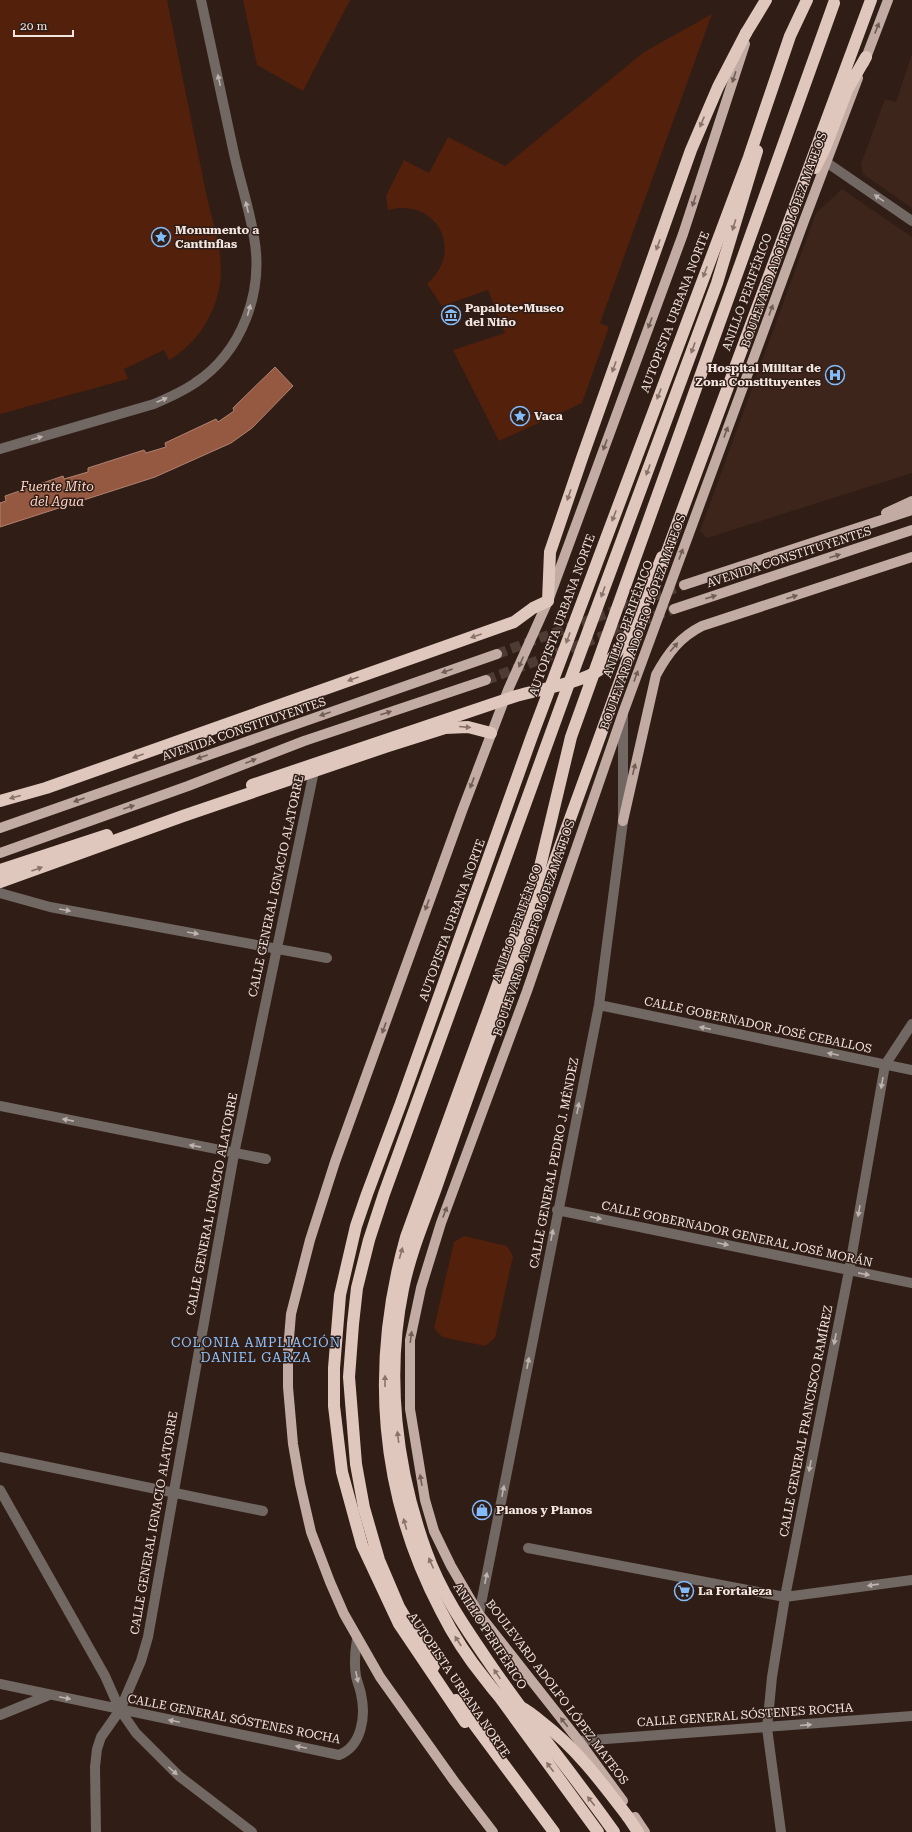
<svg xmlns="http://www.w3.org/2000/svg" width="912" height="1832" font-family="'Roboto Serif',serif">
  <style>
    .built { fill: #3d251b }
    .green { fill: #52200b }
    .water { fill: #955841; stroke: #b18271 }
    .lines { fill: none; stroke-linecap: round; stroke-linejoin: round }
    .major-tunnel { stroke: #4d3b34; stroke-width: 10; stroke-dasharray: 10 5; stroke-linecap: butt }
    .minor { stroke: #716763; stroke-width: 10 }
    .major { stroke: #c1aba3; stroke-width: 10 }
    .highway { stroke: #e0c7bd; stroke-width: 12 }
    .highway-bridge { stroke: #e0c7bd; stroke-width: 12 }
    .oneway { fill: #715d55 }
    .oneway2 { fill: #beb3ae }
    .oneway3 { fill: #88726a }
    .labels { text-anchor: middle; stroke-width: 3; stroke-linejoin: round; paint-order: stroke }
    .poi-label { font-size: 12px; font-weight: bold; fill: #f2e5e0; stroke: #301d16; text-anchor: start }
    .street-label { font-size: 12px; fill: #f2e5e0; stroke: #301d16 }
    .water-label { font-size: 13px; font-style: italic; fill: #fbd5c7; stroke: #301d16 }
    .neighbourhood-label { font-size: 13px; letter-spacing: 1px; fill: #8ec2fd; stroke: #301d16 }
  </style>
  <rect width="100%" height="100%" fill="#301d16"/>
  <path class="built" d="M912 54V208L863 174 861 164 885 99 896 102Z
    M842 189 912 237V473L707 538 700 531 816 213Z"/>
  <path class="green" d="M0 0H167C180 64 193 129 206 193 212 222 224 251 220 282 217 313 196 345 169 360L164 350 124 369 128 379 0 414Z
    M243 0H350L303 91 257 65Z
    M712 14 600 323 609 327 582 403 499 441 453 350 505 333 488 290 442 306 427 284C465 251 437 197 388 210L386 196 404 160 429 173 448 137 505 166 644 52Z
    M464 1236 507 1246 513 1256 495 1338 485 1346 442 1337 434 1328 454 1242Z"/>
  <path class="water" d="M275 367 293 386 252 428 231 443 155 477 0 527V503L6 501 5 496 63 476 64 479 88 472V468L144 450 146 453 166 447 165 443 216 419 218 422 234 411 233 408Z"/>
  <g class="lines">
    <path class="major-tunnel" d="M497 654 684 585
      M486 680 674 609"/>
    <path class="minor" d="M826 162 912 221
      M0 449 154 404C168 398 182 392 195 383 242 352 264 292 254 237 249 207 239 178 233 149 222 99 212 49 201 0
      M0 893 50 907 327 958
      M599 1005 912 1070
      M0 1106 266 1159
      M557 1210 912 1283
      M0 1457 263 1511
      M0 1490 105 1676 120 1710 136 1733 179 1776 252 1832
      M528 1548 785 1597 912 1580
      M479 1614 599 1005 623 821V715
      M0 1684 339 1755C362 1746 366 1716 361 1694 360 1688 357 1682 356 1676 354 1664 355 1651 357 1639
      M0 1715 49 1695
      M579 1741 912 1716
      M96 1832 95 1767 97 1749 101 1737 120 1710 141 1661 148 1637 234 1154 314 771
      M781 1832 767 1728 772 1677 785 1597 849 1271 885 1065 912 1024"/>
    <path class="major" d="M864 63 888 0
      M886 513 912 501
      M684 585 912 510
      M674 609 912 530
      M623 821 656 675C668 653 680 637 702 626L912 557
      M0 828 497 654
      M0 853 188 786 304 741 486 680
      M623 1801 579 1741 479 1614 451 1566 434 1531 425 1500 410 1409V1340L421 1288 441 1223 527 991 623 713 804 221 858 78
      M635 1817 645 1832
      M493 1832 454 1781 380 1677 344 1614 330 1582 311 1532 300 1484 293 1444 288 1387V1350L291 1314 310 1240 335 1162 462 811 508 690 548 601 683 234 745 44"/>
    <path class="highway" d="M815 168 825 148 847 90 866 57
      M661 568 871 0
      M0 801 46 788 514 622 533 608 548 601 550 552 582 458 691 150 718 87 746 33
      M0 870 107 835
      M0 882 183 816 385 747 445 728 468 727 491 733
      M434 1666 399 1607 379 1560 364 1508 356 1464 349 1377 353 1324 357 1288 369 1240 384 1194 568 686 717 283 757 151
      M498 1695 598 1832
      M456 1700 554 1832
      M628 1817 638 1832
      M614 1832C573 1774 528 1720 488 1661 464 1626 440 1591 426 1551 396 1468 385 1376 403 1289 410 1254 424 1221 436 1188 455 1133 474 1079 494 1025 546 887 595 750 645 612"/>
    <path class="highway-bridge" d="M746 33 766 0
      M252 785C340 756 428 726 516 696 540 689 583 683 602 668 633 643 647 593 662 557
      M465 1722 399 1624 362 1545 342 1472 334 1406V1368L340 1295 356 1226 367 1194 401 1103 532 736 749 157 790 36 807 0
      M628 1817C602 1783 577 1749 543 1723 536 1717 529 1711 521 1707 514 1703 503 1700 498 1695 493 1690 489 1684 485 1679 468 1658 453 1635 441 1611 379 1493 370 1365 406 1237L539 871 571 737 834 3"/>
  </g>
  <defs><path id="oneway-solid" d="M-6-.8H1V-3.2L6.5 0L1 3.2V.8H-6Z"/></defs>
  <g class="oneway">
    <use href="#oneway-solid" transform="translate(877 28) rotate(-69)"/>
    <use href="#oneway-solid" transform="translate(734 77) rotate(108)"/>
    <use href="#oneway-solid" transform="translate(694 201) rotate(108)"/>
    <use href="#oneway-solid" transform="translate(771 310) rotate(-70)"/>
    <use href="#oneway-solid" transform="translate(650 323) rotate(110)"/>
    <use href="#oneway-solid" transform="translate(726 432) rotate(-70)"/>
    <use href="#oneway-solid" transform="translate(605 445) rotate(110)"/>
    <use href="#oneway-solid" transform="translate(681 554) rotate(-70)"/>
    <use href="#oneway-solid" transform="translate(835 556) rotate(-18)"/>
    <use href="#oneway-solid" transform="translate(711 597) rotate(-18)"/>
    <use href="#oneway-solid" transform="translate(792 597) rotate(-18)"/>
    <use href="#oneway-solid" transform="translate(674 647) rotate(-49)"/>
    <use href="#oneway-solid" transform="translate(521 662) rotate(114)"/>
    <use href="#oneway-solid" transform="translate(447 671) rotate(161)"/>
    <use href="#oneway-solid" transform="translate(636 676) rotate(-70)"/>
    <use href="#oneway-solid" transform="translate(386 713) rotate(-18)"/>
    <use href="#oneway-solid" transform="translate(325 714) rotate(161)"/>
    <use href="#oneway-solid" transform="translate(202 757) rotate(161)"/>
    <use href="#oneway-solid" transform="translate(251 761) rotate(-22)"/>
    <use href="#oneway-solid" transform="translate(634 769) rotate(-77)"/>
    <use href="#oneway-solid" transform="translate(472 783) rotate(111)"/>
    <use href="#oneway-solid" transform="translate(79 800) rotate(161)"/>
    <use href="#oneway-solid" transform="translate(129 807) rotate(-19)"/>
    <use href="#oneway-solid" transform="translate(427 905) rotate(110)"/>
    <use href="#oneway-solid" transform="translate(384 1028) rotate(110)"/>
    <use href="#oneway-solid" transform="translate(445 1212) rotate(-69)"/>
    <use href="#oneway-solid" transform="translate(411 1337) rotate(-82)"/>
    <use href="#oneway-solid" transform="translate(421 1480) rotate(-100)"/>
    <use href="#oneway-solid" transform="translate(564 1722) rotate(-128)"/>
  </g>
  <g class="oneway2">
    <use href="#oneway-solid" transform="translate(219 80) rotate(-103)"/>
    <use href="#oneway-solid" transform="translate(879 198) rotate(-146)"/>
    <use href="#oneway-solid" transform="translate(247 207) rotate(-103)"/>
    <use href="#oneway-solid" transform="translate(249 310) rotate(-75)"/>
    <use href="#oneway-solid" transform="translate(162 400) rotate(-23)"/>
    <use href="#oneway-solid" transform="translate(37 438) rotate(-16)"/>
    <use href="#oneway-solid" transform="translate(65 910) rotate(10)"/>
    <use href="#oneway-solid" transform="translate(193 933) rotate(10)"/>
    <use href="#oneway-solid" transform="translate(705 1028) rotate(-168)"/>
    <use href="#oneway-solid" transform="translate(833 1054) rotate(-168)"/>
    <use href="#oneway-solid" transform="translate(882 1083) rotate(100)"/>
    <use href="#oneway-solid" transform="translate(578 1108) rotate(-79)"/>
    <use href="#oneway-solid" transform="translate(68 1120) rotate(-169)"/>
    <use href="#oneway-solid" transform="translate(195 1146) rotate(-169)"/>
    <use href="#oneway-solid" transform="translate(859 1211) rotate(100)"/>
    <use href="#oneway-solid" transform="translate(596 1218) rotate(12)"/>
    <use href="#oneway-solid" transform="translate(552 1235) rotate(-79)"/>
    <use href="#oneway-solid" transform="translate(723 1244) rotate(12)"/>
    <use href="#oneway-solid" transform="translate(864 1274) rotate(11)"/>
    <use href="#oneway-solid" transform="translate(835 1339) rotate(101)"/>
    <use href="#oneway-solid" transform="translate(528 1363) rotate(-79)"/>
    <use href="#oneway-solid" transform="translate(810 1466) rotate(101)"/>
    <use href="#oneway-solid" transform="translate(503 1491) rotate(-79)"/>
    <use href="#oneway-solid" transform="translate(486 1578) rotate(-78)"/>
    <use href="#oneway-solid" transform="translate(873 1585) rotate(172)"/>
    <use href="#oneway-solid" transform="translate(357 1677) rotate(78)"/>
    <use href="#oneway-solid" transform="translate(65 1698) rotate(12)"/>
    <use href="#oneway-solid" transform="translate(174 1721) rotate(-168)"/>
    <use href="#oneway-solid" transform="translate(806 1725) rotate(-5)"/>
    <use href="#oneway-solid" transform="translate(301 1747) rotate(-168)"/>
    <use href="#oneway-solid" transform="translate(173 1771) rotate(42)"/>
  </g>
  <g class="oneway3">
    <use href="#oneway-solid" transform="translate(702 122) rotate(113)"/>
    <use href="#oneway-solid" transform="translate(734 225) rotate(107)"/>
    <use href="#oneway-solid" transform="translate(658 245) rotate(110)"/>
    <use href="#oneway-solid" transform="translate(705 272) rotate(111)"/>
    <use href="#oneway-solid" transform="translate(693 348) rotate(110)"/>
    <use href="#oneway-solid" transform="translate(614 367) rotate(110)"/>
    <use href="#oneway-solid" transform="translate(659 394) rotate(111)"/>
    <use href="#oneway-solid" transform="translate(648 470) rotate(110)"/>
    <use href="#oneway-solid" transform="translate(569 495) rotate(109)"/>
    <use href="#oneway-solid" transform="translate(614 516) rotate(111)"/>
    <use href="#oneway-solid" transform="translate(603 592) rotate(110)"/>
    <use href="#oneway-solid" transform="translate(476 636) rotate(161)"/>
    <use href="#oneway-solid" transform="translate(568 638) rotate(110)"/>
    <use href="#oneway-solid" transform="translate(353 679) rotate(160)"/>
    <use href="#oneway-solid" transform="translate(465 727) rotate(5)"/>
    <use href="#oneway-solid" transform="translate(138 756) rotate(160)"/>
    <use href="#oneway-solid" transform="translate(15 797) rotate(165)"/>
    <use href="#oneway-solid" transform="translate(37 869) rotate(-20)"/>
    <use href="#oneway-solid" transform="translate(401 1253) rotate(-74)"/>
    <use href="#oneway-solid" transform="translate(385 1381) rotate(-90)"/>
    <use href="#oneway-solid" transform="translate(398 1437) rotate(-97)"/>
    <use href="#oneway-solid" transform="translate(405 1524) rotate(-106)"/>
    <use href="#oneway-solid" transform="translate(431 1563) rotate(-114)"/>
    <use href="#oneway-solid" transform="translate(458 1641) rotate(-123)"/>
    <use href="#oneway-solid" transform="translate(497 1674) rotate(-124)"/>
    <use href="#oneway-solid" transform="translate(550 1767) rotate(-127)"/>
    <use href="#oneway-solid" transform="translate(591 1801) rotate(-128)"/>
  </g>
  <defs>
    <symbol id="sight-ring" viewBox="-11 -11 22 22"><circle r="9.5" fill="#301d16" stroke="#83bcfb" stroke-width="1.5"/><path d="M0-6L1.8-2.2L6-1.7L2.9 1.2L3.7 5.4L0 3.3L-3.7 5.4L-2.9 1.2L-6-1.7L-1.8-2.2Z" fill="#83bcfb"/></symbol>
    <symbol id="museum-ring" viewBox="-11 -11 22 22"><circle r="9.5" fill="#301d16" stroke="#83bcfb" stroke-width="1.5"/><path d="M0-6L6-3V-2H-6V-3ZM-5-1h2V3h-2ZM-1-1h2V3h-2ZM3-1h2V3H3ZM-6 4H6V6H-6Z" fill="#83bcfb"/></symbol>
    <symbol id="hospital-ring" viewBox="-11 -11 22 22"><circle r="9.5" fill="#301d16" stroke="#83bcfb" stroke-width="1.5"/><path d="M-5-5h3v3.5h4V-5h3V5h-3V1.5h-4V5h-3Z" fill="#83bcfb"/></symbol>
    <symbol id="shop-ring" viewBox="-11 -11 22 22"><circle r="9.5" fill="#301d16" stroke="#83bcfb" stroke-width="1.5"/><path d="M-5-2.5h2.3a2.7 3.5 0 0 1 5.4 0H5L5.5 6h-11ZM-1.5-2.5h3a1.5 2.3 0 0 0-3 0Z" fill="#83bcfb"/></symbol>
    <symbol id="supermarket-ring" viewBox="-11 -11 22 22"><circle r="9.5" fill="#301d16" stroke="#83bcfb" stroke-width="1.5"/><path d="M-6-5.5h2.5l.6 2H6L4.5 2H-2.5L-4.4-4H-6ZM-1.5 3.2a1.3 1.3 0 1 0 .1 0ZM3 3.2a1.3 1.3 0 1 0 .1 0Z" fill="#83bcfb"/></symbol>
  </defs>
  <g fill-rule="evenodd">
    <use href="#sight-ring" x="150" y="226" width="22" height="22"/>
    <use href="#museum-ring" x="440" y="304" width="22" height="22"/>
    <use href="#hospital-ring" x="824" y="364" width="22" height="22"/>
    <use href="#sight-ring" x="509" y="405" width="22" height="22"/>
    <use href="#shop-ring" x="471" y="1499" width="22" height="22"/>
    <use href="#supermarket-ring" x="673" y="1580" width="22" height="22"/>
  </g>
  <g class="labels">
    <g class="poi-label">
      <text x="175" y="234">Monumento a<tspan x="175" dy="14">Cantinflas</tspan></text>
      <text x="465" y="312">Papalote•Museo<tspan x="465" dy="14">del Niño</tspan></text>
      <text x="821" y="372" text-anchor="end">Hospital Militar de<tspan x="821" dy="14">Zona Constituyentes</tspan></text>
      <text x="534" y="420">Vaca</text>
      <text x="496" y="1514">Pianos y Pianos</text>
      <text x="698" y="1595">La Fortaleza</text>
    </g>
    <g class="street-label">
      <text transform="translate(784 240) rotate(-70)" y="4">BOULEVARD ADOLFO LÓPEZ MATEOS</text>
      <text transform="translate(747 292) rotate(-70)" y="4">ANILLO PERIFÉRICO</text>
      <text transform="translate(675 312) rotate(-69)" y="4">AUTOPISTA URBANA NORTE</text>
      <text transform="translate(789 557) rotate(-18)" y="4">AVENIDA CONSTITUYENTES</text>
      <text transform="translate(562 615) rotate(-70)" y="4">AUTOPISTA URBANA NORTE</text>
      <text transform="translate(628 619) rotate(-70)" y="4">ANILLO PERIFÉRICO</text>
      <text transform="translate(643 622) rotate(-70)" y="4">BOULEVARD ADOLFO LÓPEZ MATEOS</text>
      <text transform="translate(244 729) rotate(-19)" y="4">AVENIDA CONSTITUYENTES</text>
      <text transform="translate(276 886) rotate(-78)" y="4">CALLE GENERAL IGNACIO ALATORRE</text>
      <text transform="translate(452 920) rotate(-70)" y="4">AUTOPISTA URBANA NORTE</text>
      <text transform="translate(517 923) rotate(-70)" y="4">ANILLO PERIFÉRICO</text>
      <text transform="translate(534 928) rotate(-71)" y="4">BOULEVARD ADOLFO LÓPEZ MATEOS</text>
      <text transform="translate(758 1025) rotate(12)" y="4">CALLE GOBERNADOR JOSÉ CEBALLOS</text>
      <text transform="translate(554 1163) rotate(-79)" y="4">CALLE GENERAL PEDRO J. MÉNDEZ</text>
      <text transform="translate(212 1204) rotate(-79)" y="4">CALLE GENERAL IGNACIO ALATORRE</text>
      <text transform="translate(737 1234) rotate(12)" y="4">CALLE GOBERNADOR GENERAL JOSÉ MORÁN</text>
      <text transform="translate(806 1421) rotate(-79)" y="4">CALLE GENERAL FRANCISCO RAMÍREZ</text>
      <text transform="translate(154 1523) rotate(-80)" y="4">CALLE GENERAL IGNACIO ALATORRE</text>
      <text transform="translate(490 1636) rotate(57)" y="4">ANILLO PERIFÉRICO</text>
      <text transform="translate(459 1685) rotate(56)" y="4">AUTOPISTA URBANA NORTE</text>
      <text transform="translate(557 1692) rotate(53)" y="4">BOULEVARD ADOLFO LÓPEZ MATEOS</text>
      <text transform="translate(745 1715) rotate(-4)" y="4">CALLE GENERAL SÓSTENES ROCHA</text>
      <text transform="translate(234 1719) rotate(11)" y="4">CALLE GENERAL SÓSTENES ROCHA</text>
    </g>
    <g class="water-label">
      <text x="57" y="491">Fuente Mito<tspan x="57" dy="15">del Agua</tspan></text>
    </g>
    <g class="neighbourhood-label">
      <text x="256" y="1347">COLONIA AMPLIACIÓN<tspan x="256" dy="15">DANIEL GARZA</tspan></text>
    </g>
  </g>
  <path d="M14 30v6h59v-6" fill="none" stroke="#f2e5e0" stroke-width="2"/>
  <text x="20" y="30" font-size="12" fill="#f2e5e0" stroke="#301d16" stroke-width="3" paint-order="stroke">20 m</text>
</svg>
